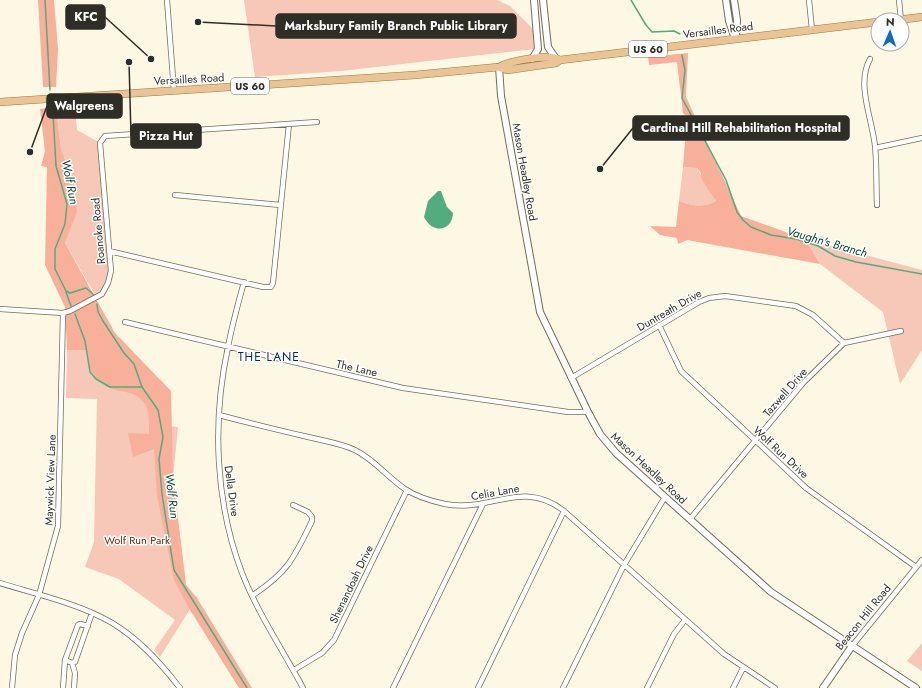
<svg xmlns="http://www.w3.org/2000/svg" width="922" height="688" font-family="Jost,sans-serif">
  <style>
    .green { fill: #f7c7b8 }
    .forest { fill: #f8b09a }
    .water { fill: #51ad7e }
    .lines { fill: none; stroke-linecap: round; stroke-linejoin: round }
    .stream { stroke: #51ad7e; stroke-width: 1.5 }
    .street-casing { stroke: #706d5b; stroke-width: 6 }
    .secondary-casing { stroke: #706d5b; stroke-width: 8 }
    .primary-casing { stroke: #a07641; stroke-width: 8 }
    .street { stroke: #fff; stroke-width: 4.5 }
    .secondary { stroke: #fff; stroke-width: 6 }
    .primary { stroke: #ebc496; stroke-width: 7 }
    .labels { text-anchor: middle; stroke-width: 3; stroke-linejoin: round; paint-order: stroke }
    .shield { fill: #fff; stroke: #6d6d67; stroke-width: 1 }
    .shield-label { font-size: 10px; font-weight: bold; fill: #2f2e26 }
    .street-label { font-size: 11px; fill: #2f2e26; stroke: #fff }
    .park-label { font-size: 11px; fill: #74270c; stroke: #fff }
    .water-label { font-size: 12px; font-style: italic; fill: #014f30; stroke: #fff }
    .neighbourhood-label { font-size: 12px; letter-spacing: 1px; fill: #032f53; stroke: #fff }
    .leader { fill: none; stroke: #2f2e26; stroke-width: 1.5 }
    .callout-dot { fill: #2f2e26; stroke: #fff; stroke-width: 1.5 }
    .callout { fill: #2f2e26; stroke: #2f2e26; stroke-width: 1.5 }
    .callout-label { font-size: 12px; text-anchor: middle; font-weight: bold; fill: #fff }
  </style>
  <rect width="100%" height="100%" fill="#fcf8e3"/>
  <path class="green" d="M244 0H497L510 6 533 29 535 49 341 71 255 77Z
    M75 106 77 130 100 143 111 266 106 288 97 298 65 243 76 212 73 180 61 149 56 107Z
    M683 167 697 168 716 201C703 208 692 206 679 201Z
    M805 239 922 270V350L900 384 883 312 820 264Z
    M67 350H86L87 358 131 387 167 426 178 427 173 478 186 585 197 598 160 657 154 650 175 620 119 579 85 567 94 542 97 399 66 398Z
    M922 643V671L907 661Z"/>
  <path class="forest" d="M38 0H54L58 49 56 87H43Z
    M688 53 686 97 741 216 805 239 820 264 687 240 678 244 677 238 660 235 650 226 676 227 679 201C692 206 703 208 716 201L701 178V173L697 168 683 167 687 117 683 113 677 62 649 65 648 57Z
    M56 107 61 149 73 180 77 212 65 243 115 333 171 391 173 478 186 585 197 598 252 688H239L190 610 174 580 157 495 154 449 133 457 128 433 149 434C149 425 150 412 145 404 135 390 123 393 109 388 106 387 104 384 102 383 90 374 88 365 86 350H67L65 307 45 265 47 167 41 166 45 151 40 109Z"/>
  <path class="water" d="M438 191H441L447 207 453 213C452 232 432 234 424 217L428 201Z"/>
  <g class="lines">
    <path class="stream" d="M45 0 50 90
      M631 0 646 25 652 32 674 31 680 34
      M682 55 685 70 682 98 726 180 737 212 743 220 751 227 771 235 796 239 818 246 835 256 856 262 922 274
      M53 113 56 166 67 204 65 224 55 249V269L66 291 70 293 86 288 94 295
      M66 292 71 306
      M97 304 98 312 103 321 124 353 134 364 142 387 158 410 163 437 159 459 162 494 174 570 247 688
      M75 314 85 341 90 372 96 379 110 387H142"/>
    <defs>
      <path id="street" d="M167 0 174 91
        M809 0 812 30
        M899 0 901 20
        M870 59C856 84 872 118 875 146 877 165 876 185 877 205
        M875 148 922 138
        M175 195 280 205
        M109 251 263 287H271L273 283 289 124
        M244 282C238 304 232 325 228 347 212 421 215 502 242 573 258 614 283 650 303 688
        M0 309 63 313 70 311 102 294 108 283 111 271 100 143 105 136 317 122
        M125 322 403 388 568 412H588
        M659 325 681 371 755 440 806 488 916 567
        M571 378 699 302 709 298 725 296 796 306 813 315 844 343
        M219 415C249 423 278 430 308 437 324 441 340 443 355 450 375 460 387 477 405 489 417 497 431 501 445 504 490 513 523 478 564 511L724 654 775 688
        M690 519 803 383 844 343 901 331
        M0 583C32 593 72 602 101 617 133 632 159 661 180 688
        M253 595C288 572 294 558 312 521V517L308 512 293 505
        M852 646 922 560
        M65 660 78 625 80 624 88 626
        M72 663 75 673 74 688
        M294 670 322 653 334 640 407 490
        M12 688 15 655 22 633 39 595 58 526 63 313
        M63 688 65 660 72 663 75 662 92 613
        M393 688 483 504
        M478 688 564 511
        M563 688 624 565 665 497
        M647 688 674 634 685 620
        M733 688 743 668"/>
      <path id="secondary" d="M543 0 548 47 555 57
        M726 0 729 21 735 39
        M734 0 737 20 736 35
        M532 59 538 49 534 0
        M499 67 501 96 540 312 588 412 600 434 616 453 771 592 916 688
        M823 688 852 646"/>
      <path id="primary" d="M898 20 922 17
        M499 67C510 61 549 53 560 60
        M0 102 415 75 499 67 507 70 556 63 560 60 878 22"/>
    </defs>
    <use href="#street" class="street-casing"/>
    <use href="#secondary" class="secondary-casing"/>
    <use href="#primary" class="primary-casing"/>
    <use href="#street" class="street"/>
    <use href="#secondary" class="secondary"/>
    <use href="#primary" class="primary"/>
  </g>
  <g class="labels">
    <g class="shield">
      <rect x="629" y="41" width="38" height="16" rx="3"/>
      <rect x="231" y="78" width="38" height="16" rx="3"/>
    </g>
    <g class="shield-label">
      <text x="648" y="53">US 60</text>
      <text x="250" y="90">US 60</text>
    </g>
    <g class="street-label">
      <text transform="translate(718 30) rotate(-7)" y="4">Versailles Road</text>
      <text transform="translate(189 79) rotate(-3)" y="4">Versailles Road</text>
      <text transform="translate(525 172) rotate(80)" y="4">Mason Headley Road</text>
      <text transform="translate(98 231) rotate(-95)" y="4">Roanoke Road</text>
      <text transform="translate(669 310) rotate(-30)" y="4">Duntreath Drive</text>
      <text transform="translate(357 368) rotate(13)" y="4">The Lane</text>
      <text transform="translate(785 392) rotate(-49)" y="4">Tazwell Drive</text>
      <text transform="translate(781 452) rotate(43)" y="4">Wolf Run Drive</text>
      <text transform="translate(649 468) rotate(43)" y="4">Mason Headley Road</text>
      <text transform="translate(50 480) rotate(-88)" y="4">Maywick View Lane</text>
      <text transform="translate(232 491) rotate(82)" y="4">Della Drive</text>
      <text transform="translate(495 492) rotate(-10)" y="4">Celia Lane</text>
      <text transform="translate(351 584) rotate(-64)" y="4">Shenandoah Drive</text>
      <text transform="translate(863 617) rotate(-51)" y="4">Beacon Hill Road</text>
    </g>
    <g class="park-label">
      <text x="137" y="544">Wolf Run Park</text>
    </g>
    <g class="water-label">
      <text transform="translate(70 182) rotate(79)" y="4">Wolf Run</text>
      <text transform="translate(827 242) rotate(16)" y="4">Vaughn's Branch</text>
      <text transform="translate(172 496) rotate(83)" y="4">Wolf Run</text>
    </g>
    <g class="neighbourhood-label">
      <text x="269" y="361">THE LANE</text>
    </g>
  </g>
  <path class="leader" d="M151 59L105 17M198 22L276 26M30 152L47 106M600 169L633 128M129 62L131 136"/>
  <g class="callout-dot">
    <circle cx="151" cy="59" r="4"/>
    <circle cx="198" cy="22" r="4"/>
    <circle cx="30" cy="152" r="4"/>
    <circle cx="600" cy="169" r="4"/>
    <circle cx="129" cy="62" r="4"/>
  </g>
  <g class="callout">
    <rect x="66" y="5" width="39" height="24" rx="4"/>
    <rect x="276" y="14" width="240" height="24" rx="4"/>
    <rect x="47" y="94" width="75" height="24" rx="4"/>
    <rect x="633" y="116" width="216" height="24" rx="4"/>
    <rect x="131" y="124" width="70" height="24" rx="4"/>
  </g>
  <g class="callout-label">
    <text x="86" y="21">KFC</text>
    <text x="396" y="30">Marksbury Family Branch Public Library</text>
    <text x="84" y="110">Walgreens</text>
    <text x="741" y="132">Cardinal Hill Rehabilitation Hospital</text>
    <text x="166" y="140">Pizza Hut</text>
  </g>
  <g transform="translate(890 32) rotate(2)"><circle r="19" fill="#ffffff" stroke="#acaba8"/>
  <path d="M0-3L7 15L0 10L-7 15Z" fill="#096eba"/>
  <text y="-6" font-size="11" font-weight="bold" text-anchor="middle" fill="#2f2e26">N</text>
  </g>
</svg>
